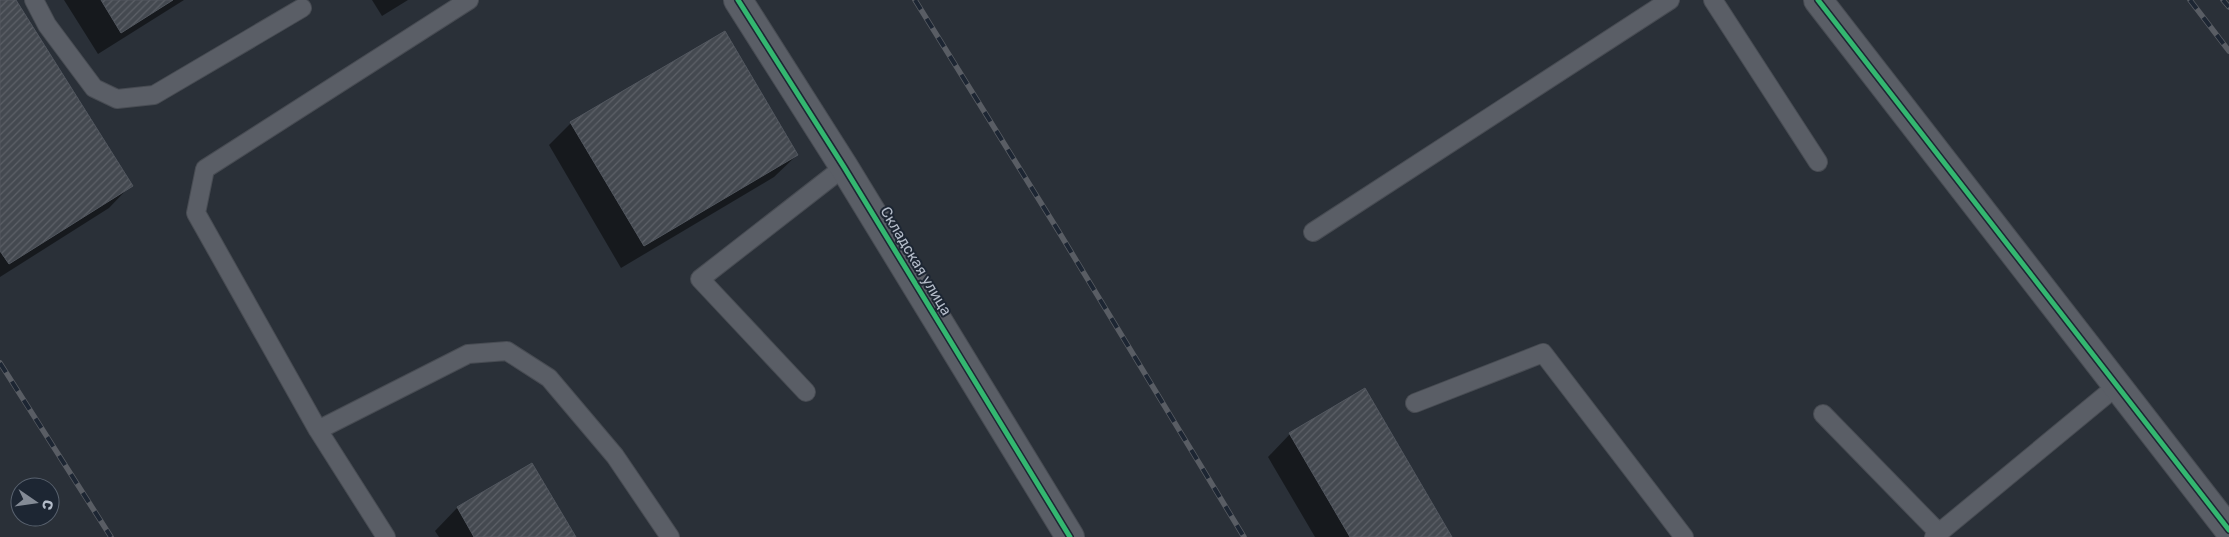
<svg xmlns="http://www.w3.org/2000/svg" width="2229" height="537" font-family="Rubik,sans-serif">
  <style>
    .shadow { fill: #0007 }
    .building { fill: url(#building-hatch); stroke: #52575f }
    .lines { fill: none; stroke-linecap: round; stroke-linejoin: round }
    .service-casing { stroke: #484c53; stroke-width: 20 }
    .minor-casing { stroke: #484c53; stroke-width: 30 }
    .service { stroke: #5a5e66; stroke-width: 18 }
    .minor { stroke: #5a5e66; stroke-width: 28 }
    .rail-casing { stroke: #595d64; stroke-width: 5.5 }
    .rail { stroke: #1d2633; stroke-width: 4; stroke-dasharray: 11; stroke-linecap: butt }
    .cycleway-casing { stroke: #1d2633; stroke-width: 8 }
    .cycleway { stroke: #33b770; stroke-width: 5 }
    .labels { text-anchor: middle; stroke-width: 4; stroke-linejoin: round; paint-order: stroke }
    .street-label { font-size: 15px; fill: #b4bcc9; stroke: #1d2633 }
  </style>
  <defs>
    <pattern id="building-hatch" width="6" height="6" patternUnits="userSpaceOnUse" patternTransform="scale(1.25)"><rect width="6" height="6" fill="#444950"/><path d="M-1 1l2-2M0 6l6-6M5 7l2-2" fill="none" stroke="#5d6168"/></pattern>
  </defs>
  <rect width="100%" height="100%" fill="#2a3038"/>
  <path class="shadow" d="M0 0H15L131 185 109 208 0 277Z
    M64 0H184L98 54Z
    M372 0H408L382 16Z
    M571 123 797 155 774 177 621 268 549 145Z
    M1290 434 1451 537H1315L1268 457Z
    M532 464 574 537H439L435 531 457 508Z"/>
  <path class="building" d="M0 0H16L133 186 9 264 0 251Z
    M101 0H173L121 33Z
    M725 31 798 155 644 246 570 122Z
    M1365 388 1452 537H1350L1289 433Z
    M532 463 576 537H474L457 507Z"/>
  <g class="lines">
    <defs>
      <path id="service" d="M34 0 47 25 94 88 117 99 154 95 302 8
        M469 0 205 169 196 213 318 430 468 354 507 351 549 378 615 456 670 537
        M1713 0 1818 162
        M1313 232 1670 0
        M806 392 700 279 844 167
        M1415 403 1543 353 1684 537
        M1823 414 1939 533
        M318 430 386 537
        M1934 537 2118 385"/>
      <path id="minor" d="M738 0 844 167 1070 537
        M1818 0 2229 530"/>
    </defs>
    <use href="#service" class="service-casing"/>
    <use href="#minor" class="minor-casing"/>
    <use href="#service" class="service"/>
    <use href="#minor" class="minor"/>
    <defs>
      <path id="rail" d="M915 0 1059 232 1244 537
        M2190 0 2229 51
        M2223 0 2229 7
        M0 363 111 537"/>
    </defs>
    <use href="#rail" class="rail-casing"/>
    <use href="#rail" class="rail"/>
    <defs>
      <path id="cycleway" d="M738 0 844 167 1070 537
        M1818 0 2229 530"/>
    </defs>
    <use href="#cycleway" class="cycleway-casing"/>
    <use href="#cycleway" class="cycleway"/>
  </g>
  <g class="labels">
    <g class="street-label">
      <text transform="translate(916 261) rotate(59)" y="5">Складская улица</text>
    </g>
  </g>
  <g transform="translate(35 502) rotate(103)"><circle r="24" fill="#1d2633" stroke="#59626f"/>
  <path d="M0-4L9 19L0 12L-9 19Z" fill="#848b96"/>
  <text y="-8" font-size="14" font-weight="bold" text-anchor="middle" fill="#b4bcc9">С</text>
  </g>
</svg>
